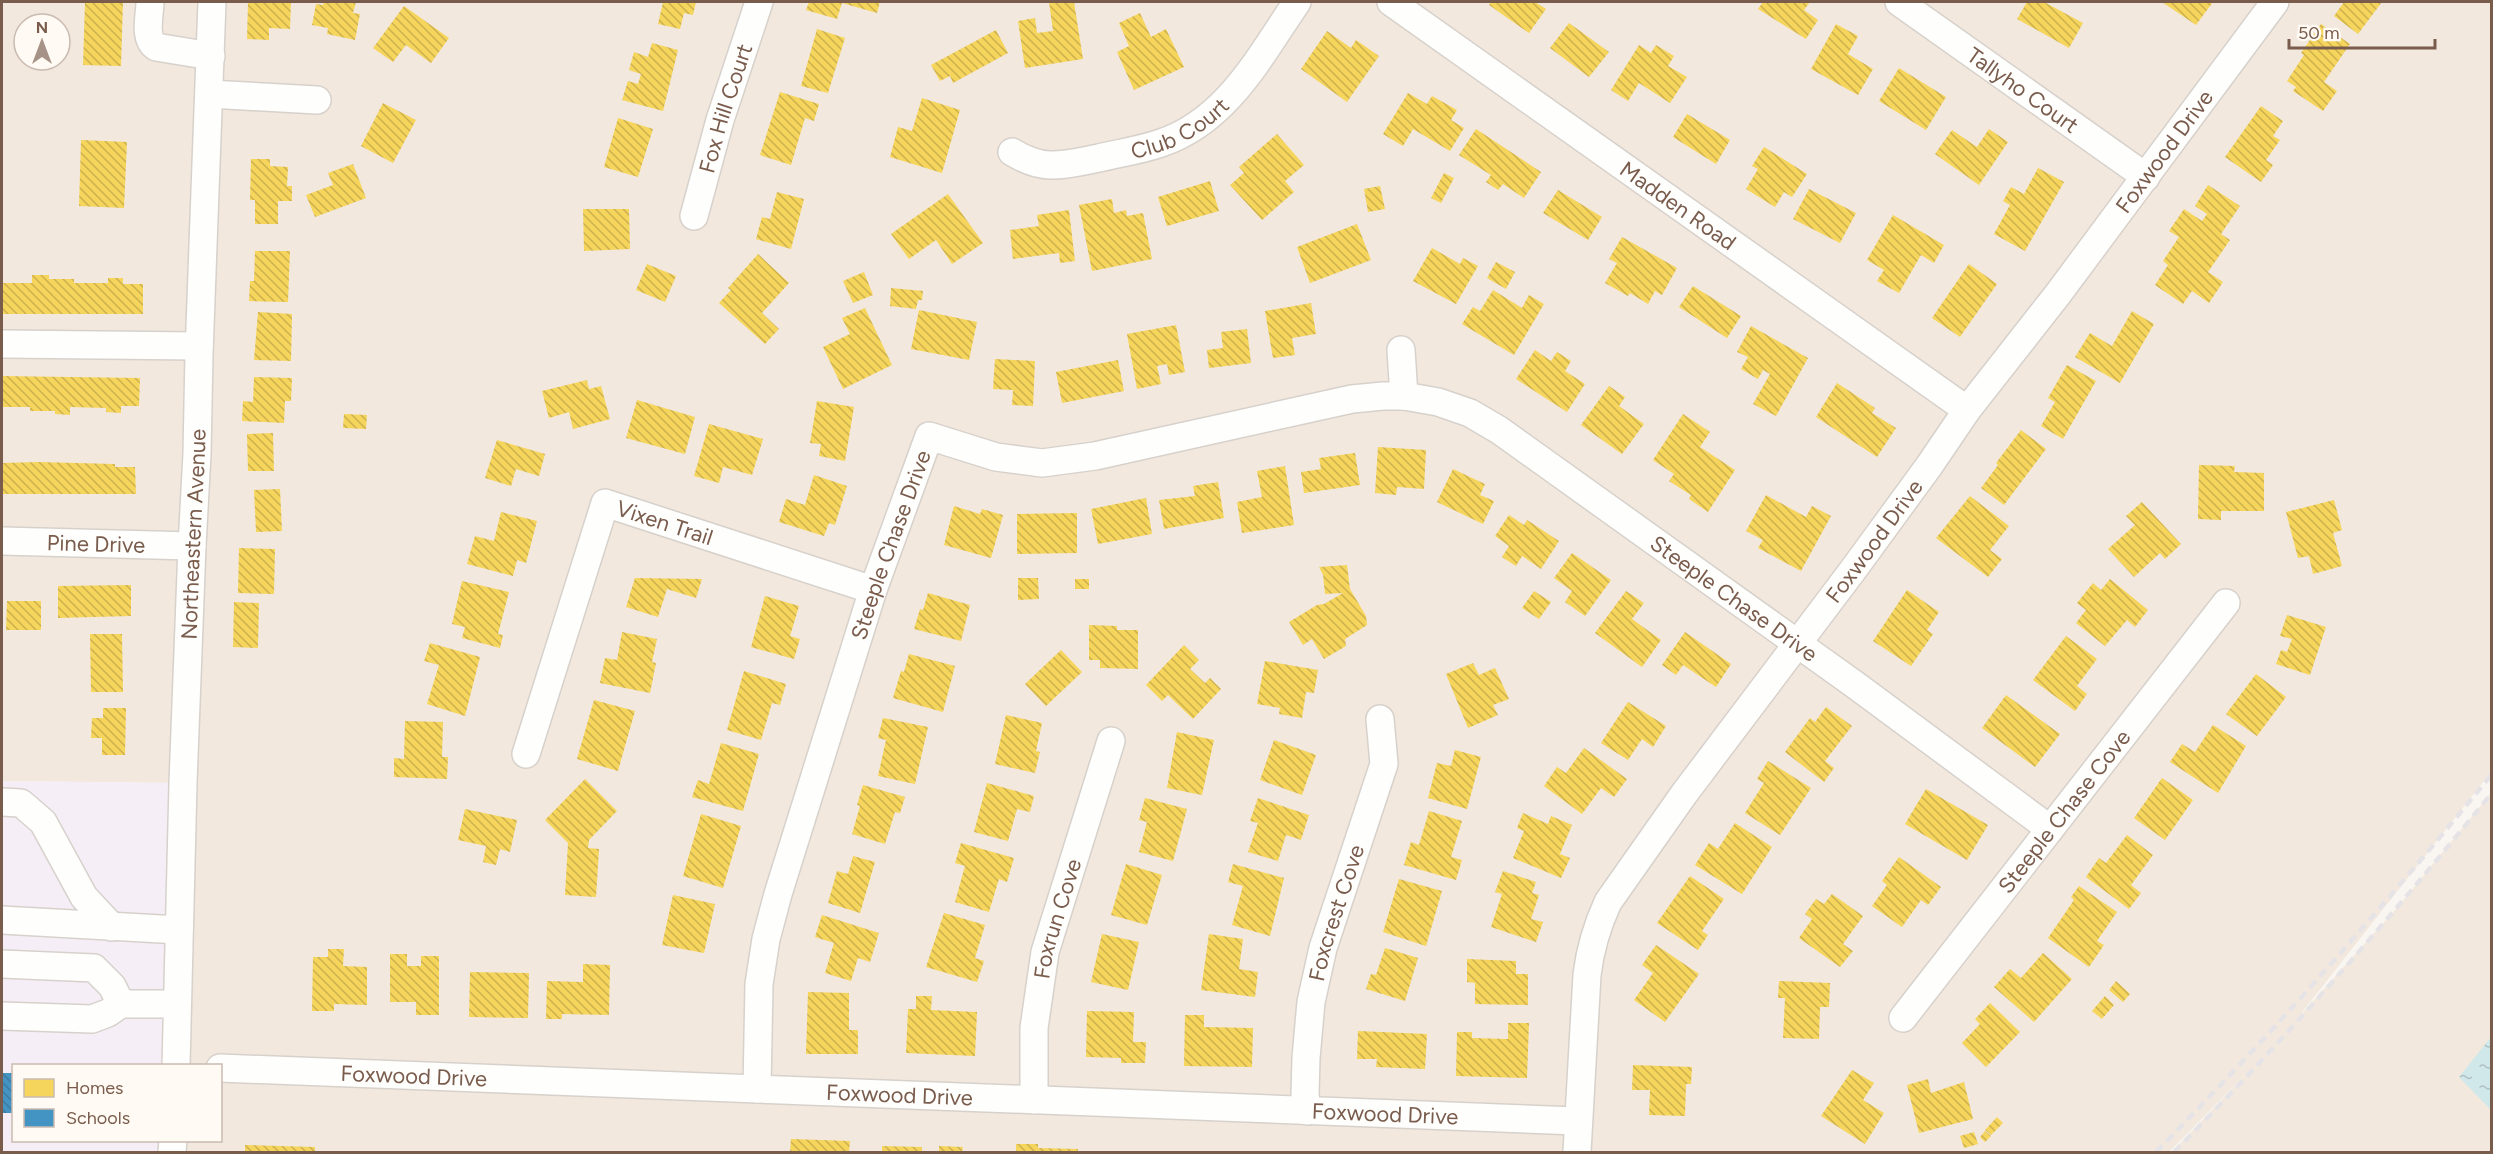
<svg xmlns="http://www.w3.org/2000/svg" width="2493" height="1154" font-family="Figtree,sans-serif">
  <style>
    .residential { fill: #f2e8de; fill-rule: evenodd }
    .education { fill: #f6eef6 }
    .water { fill: url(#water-ripples) }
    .homes { fill: url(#homes-back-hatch) }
    .schools { fill: url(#schools-back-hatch) }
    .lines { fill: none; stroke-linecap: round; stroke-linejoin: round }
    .minor-casing { stroke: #d7d1cb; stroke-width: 30 }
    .minor { stroke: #fefefd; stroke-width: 27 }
    .rail { stroke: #e6e3e7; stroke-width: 4.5; stroke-dasharray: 9 6; stroke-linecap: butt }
    .labels { text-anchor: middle; stroke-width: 6; stroke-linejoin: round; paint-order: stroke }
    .street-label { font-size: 22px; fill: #7a5c4d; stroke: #fffaf3 }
  </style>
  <defs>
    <pattern id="water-ripples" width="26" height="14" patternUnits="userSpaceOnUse" patternTransform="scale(1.5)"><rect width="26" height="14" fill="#d0e8ea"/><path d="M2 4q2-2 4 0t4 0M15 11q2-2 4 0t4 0" fill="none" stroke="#aebfc0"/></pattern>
    <pattern id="homes-back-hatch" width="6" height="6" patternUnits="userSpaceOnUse" patternTransform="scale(1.5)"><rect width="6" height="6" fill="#f6d55c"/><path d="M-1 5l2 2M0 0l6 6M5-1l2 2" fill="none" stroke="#ccb04e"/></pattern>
    <pattern id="schools-back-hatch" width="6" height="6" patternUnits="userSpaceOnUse" patternTransform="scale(1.5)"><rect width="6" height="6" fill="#4393c3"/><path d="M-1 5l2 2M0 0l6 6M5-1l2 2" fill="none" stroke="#3d7ba1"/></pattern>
  </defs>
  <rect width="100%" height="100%" fill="#f9f5f0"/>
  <path class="residential" d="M2 2H214L183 783 2 781ZM24 24H60V60H24Z
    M217 2H2491V772L2296 1020 2396 909 2491 793V1152H2172L2249 1071 2169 1152H171L172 1141 220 1140V1066L175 1065Z"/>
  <path class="education" d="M2 781 183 783 176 1065 14 1066V1140L173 1141 172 1152H2Z"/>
  <path class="water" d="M2491 1037V1110L2459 1077Z"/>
  <path class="homes" d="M85 2H123L121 66 83 65Z
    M248 2H291L290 29 269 28V40L247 39Z
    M324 2H356L353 13 360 14 355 40 327 34 328 28 312 25 316 4 323 5Z
    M663 2H696L693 15 684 13 680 29 658 24Z
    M809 2H880L877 13 842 3 837 19 806 10Z
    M1049 2H1074L1083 59 1025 68 1018 21 1035 18 1037 33 1053 31Z
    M1491 2H1535L1546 9 1529 33 1489 5Z
    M1763 2H1810L1804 10 1818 20 1806 39 1758 9Z
    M2027 2H2044L2083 23 2069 48 2017 19Z
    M2162 2H2213L2196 25Z
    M2344 2H2382L2358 34 2334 16Z
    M404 6 449 38 431 63 406 45 393 62 373 48Z
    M1140 13 1151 37 1166 29 1184 67 1134 90 1117 52 1129 46 1119 23Z
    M1569 23 1609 52 1589 77 1550 48Z
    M1836 24 1858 36 1848 54 1873 69 1858 95 1811 69Z
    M2321 24 2350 44 2324 82 2337 91 2323 111 2293 91 2296 87 2287 81 2304 55 2301 53Z
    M817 29 845 38 828 93 801 86Z
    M996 30 1008 53 953 83 950 76 940 81 931 65Z
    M1327 31 1351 48 1356 40 1379 56 1347 102 1301 69Z
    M652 43 678 50 663 111 622 100 628 81 638 84 641 74 629 70 634 52 648 57Z
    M1639 45 1651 53 1656 45 1674 56 1668 66 1687 77 1670 103 1639 83 1628 101 1611 90Z
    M1899 68 1946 97 1926 130 1879 101Z
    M780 92 819 104 814 121 805 118 791 165 760 155Z
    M1408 93 1427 104 1432 96 1457 110 1451 120 1464 128 1450 151 1413 129 1403 146 1383 134Z
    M922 98 960 110 942 173 890 157 898 127 912 131Z
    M383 103 416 120 393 163 361 146Z
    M2261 106 2283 121 2273 136 2280 140 2266 160 2273 165 2261 182 2225 157Z
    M1687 114 1730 140 1716 164 1673 137Z
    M618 118 653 129 638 177 604 167Z
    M1476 129 1541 172 1524 198 1503 184 1498 190 1486 182 1491 175 1459 155Z
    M1989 129 2008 142 1979 185 1935 154 1952 130 1977 147Z
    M1277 134 1304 165 1285 181 1294 192 1262 220 1230 185 1244 173 1239 167Z
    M81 140 127 142 124 208 79 206Z
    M1764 147 1807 174 1792 197 1784 192 1775 207 1746 189 1758 169 1752 166Z
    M251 159H270V166L288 167 287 186H292V201H278V224H255V200H250Z
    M353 164 366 198 315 217 306 195 333 185 328 173Z
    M2038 168 2064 182 2025 251 1994 234 2010 205 2003 201 2011 187 2024 194Z
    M1444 173 1454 178 1441 203 1431 198Z
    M1210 181 1219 211 1167 226 1158 197Z
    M2208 185 2240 206 2221 234 2230 240 2208 272 2223 282 2209 303 2192 291 2183 304 2155 285 2168 265 2163 261 2179 237 2169 231 2184 209 2202 221 2207 214 2195 206Z
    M1380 186 1385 209 1368 212 1364 189Z
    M1809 189 1856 213 1840 243 1793 219Z
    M1558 190 1602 217 1588 240 1543 213Z
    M777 192 804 199 791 249 756 239 762 217 770 219Z
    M948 194 983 243 952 264 936 240 909 259 891 234Z
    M1112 199 1114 213 1126 210 1127 216 1143 213 1152 259 1092 271 1079 205Z
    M583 209H629L630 249 584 251Z
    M1069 210 1075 261 1060 263 1059 253 1013 259 1010 230 1039 226 1037 215Z
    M1893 215 1944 245 1934 263 1921 255 1899 293 1877 281 1884 270 1867 260Z
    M1357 224 1371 260 1310 283 1297 247Z
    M1622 237 1677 268 1662 295 1655 291 1648 304 1630 293 1628 296 1605 283 1617 263 1609 259Z
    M1432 248 1460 264 1463 258 1478 266 1456 304 1413 281Z
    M255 251H290L288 302 249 301 250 281H254Z
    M758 254 789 283 762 313 779 329 765 344 719 303 731 290 728 288Z
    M1496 262 1515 272 1506 289 1487 278Z
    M647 264 676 276 665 302 636 290Z
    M1969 264 1997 284 1960 337 1932 318Z
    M864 272 873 295 853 303 843 281Z
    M32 275H49V279H74V283H108V278H123V284H143V314H2V283H32Z
    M1693 286 1741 316 1727 338 1679 307Z
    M891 288 923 291 922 300H918L916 309 890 306Z
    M1493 290 1522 308 1529 295 1544 304 1514 355 1462 324 1473 307 1480 311Z
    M1311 303 1316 334 1292 338 1295 355 1273 358 1265 311Z
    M865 308 892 365 843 389 823 347 850 334 842 318Z
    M919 310 977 322 969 360 911 349Z
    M2132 311 2154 324 2120 383 2075 357 2090 333 2112 346Z
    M258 312 292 314 291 361 254 360Z
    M1176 325 1185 372 1169 375 1167 364 1157 366 1161 384 1137 389 1127 334Z
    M1751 326 1808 358 1776 416 1753 404 1770 374 1763 370 1758 379 1741 369 1748 357 1737 352Z
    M1247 329 1251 363 1209 368 1207 350 1223 348 1221 332Z
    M1535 350 1551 361 1557 352 1571 361 1565 371 1585 384 1567 412 1516 379Z
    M995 359 1035 361 1033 406 1012 405 1013 390 993 389Z
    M1118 360 1124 391 1062 403 1056 372Z
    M2067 365 2096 381 2063 439 2041 426 2055 402 2048 398Z
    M2 376 140 378 139 406H121V413L106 412V408L70 407V415L55 414V411H30V407H2Z
    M254 377 292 378 291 401H285L284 423 242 421 243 401 253 402Z
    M587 380 589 389 601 386 610 419 573 429 569 412 549 418 542 391Z
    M1837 383 1875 408 1872 413 1896 428 1877 457 1816 417Z
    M1609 386 1625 397 1619 406 1644 424 1622 454 1581 425Z
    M637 400 695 417 685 454 626 438Z
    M817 401 854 407 845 461 819 456 821 444 810 443Z
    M344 414 367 415 366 429 343 428Z
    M1683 414 1710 432 1700 447 1735 470 1708 512 1689 499 1691 495 1669 481 1674 474 1653 460Z
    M709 424 763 439 752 475 723 467 719 483 694 476Z
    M2021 430 2046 449 2004 505 1981 488 1998 465 1996 463Z
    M273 433 274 471H248L247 434Z
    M497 440 545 454 539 476 516 469 511 486 485 478Z
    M1378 447 1426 450 1424 489 1397 487 1396 495 1375 493Z
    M1355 453 1360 485 1304 493 1301 472 1321 469 1319 458Z
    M39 462 115 464V467H135L136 494H2V463Z
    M2199 465 2235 466 2234 472 2264 473V511H2221V520L2198 519Z
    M1285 466 1294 525 1242 533 1237 502 1262 497 1257 471Z
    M1453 469 1485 484 1480 495 1494 501 1483 524 1437 502Z
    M814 475 847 486 835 525 829 523 824 536 779 522 786 499 805 505Z
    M1218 482 1224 518 1164 529 1159 500 1195 496 1193 486Z
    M280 489 282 531 256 532 254 490Z
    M1766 495 1806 517 1812 506 1831 516 1801 571 1758 548 1763 540 1746 531Z
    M1970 496 2009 526 1990 550 2002 559 1988 577 1936 538Z
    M1146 498 1152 534 1098 544 1091 509Z
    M2334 500 2342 530 2333 533 2342 566 2313 574 2309 556 2298 558 2286 512Z
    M2142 502 2181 544 2165 559 2160 553 2134 577 2108 549 2135 525 2126 516Z
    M954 506 980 514 982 509 1003 515 991 558 944 545Z
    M501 512 537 521 526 563 517 560 513 576 467 564 475 536 494 541Z
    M1077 513V553L1017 554V514Z
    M1509 515 1524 525 1527 520 1559 541 1541 569 1522 556 1516 566 1502 557 1509 546 1495 536Z
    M239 548 275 549 274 594 238 593Z
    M1572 553 1611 580 1585 616 1565 602 1572 591 1554 578Z
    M1347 565 1350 589 1366 616 1367 625 1345 639 1346 646 1324 659 1312 639 1303 645 1289 622 1317 605 1324 604 1343 593 1325 594 1323 575 1319 567Z
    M635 578 702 579 696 598 667 589 658 617 626 607Z
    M1018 578H1038L1039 599 1018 600Z
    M1075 579H1089V589H1075Z
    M2110 579 2148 610 2135 627 2127 620 2105 646 2076 623 2086 610 2077 603 2093 583 2101 590Z
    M462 581 509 592 498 634 503 635 500 648 462 638 465 627 452 624Z
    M131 585V616L58 618V586Z
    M1907 590 1939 612 1927 630 1933 634 1911 666 1873 641Z
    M1534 591 1551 602 1539 619 1522 608Z
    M1626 591 1644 603 1632 619 1661 640 1642 667 1595 633Z
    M928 593 970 605 961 641 914 629 920 609 923 610Z
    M765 596 799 606 790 636 800 639 794 659 751 647Z
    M7 601H41V630H6Z
    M234 602 259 603 258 648 233 647Z
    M2287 615 2326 627 2310 675 2276 664 2281 650 2287 652 2292 639 2280 636Z
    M1089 625 1117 626V630H1138V669L1100 668V660H1089Z
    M622 632 657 639 652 662 656 663 650 693 600 683 605 658 617 660Z
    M1685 632 1731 664 1716 687 1683 665 1676 675 1662 665Z
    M90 634H122L123 692H91Z
    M2066 636 2097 659 2077 686 2087 694 2075 711 2033 680Z
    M430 643 480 657 465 716 427 704 439 665 424 661Z
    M1184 645 1199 660 1190 669 1205 683 1210 678 1221 689 1193 719 1168 695 1162 701 1146 685Z
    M1061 650 1082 672 1046 706 1025 684Z
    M909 654 955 666 943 712 893 698 901 671 904 672Z
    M1265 661 1318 670 1314 693 1306 692 1302 718 1279 714 1280 708 1257 704Z
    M1473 663 1479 675 1495 668 1509 699 1493 705 1498 715 1468 728 1446 674Z
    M744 671 786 684 780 705 772 703 761 740 727 730Z
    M2256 674 2286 697 2257 736 2226 714Z
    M2006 695 2060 734 2035 767 1982 728Z
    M594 700 635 711 618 771 577 759Z
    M1628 702 1666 726 1653 747 1642 739 1628 760 1601 743Z
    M1826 707 1852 726 1825 761 1834 768 1824 782 1785 752 1810 718 1815 722Z
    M103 708H126L125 755H102V738H91L92 718H103Z
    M1006 715 1042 723 1036 751 1040 752 1035 773 995 764Z
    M883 718 928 727 915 784 878 776 886 740 878 738Z
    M405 721 443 722 442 757H448L447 779 394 777V758L404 759Z
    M2213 725 2246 746 2218 793 2170 762 2182 744 2195 752Z
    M1177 732 1214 740 1202 795 1167 788Z
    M1274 740 1316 755 1302 795 1260 780Z
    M721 743 759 754 743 811 692 797 698 780 709 784Z
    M1584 748 1627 779 1614 797 1601 788 1582 814 1544 786 1557 767 1566 773Z
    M1455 750 1481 757 1467 809 1428 798 1437 763 1451 766Z
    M1768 761 1811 788 1780 835 1745 813 1764 783 1757 779Z
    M2162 778 2193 800 2165 840 2134 818Z
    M585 779 617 811 589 840 588 848 599 849 596 897 565 895 568 843 545 820Z
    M987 783 1034 796 1030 812 1017 809 1008 841 974 832Z
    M863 785 905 797 900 813 895 812 885 844 852 834 860 806 857 805Z
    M1926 789 1988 825 1967 860 1905 824Z
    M1145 798 1187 809 1173 861 1139 852 1147 822 1139 820Z
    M1258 798 1309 815 1301 840 1286 835 1278 861 1248 852 1258 823 1250 821Z
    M465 809 517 820 510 852 500 849 496 865 483 862 486 846 458 840Z
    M1429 811 1462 821 1451 857 1462 860 1456 880 1404 865 1411 842 1419 845Z
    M1523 813 1548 824 1551 816 1572 825 1560 854 1570 858 1561 878 1513 858 1524 831 1517 828Z
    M701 814 741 826 723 888 683 876Z
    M1735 823 1772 847 1742 894 1695 865 1709 843 1718 849Z
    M2127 835 2153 855 2131 885 2141 893 2129 909 2086 877 2099 858 2106 863Z
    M961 843 1014 858 1007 882 999 879 989 912 955 902 965 866 955 863Z
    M853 856 875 862 860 913 828 903 837 871 848 874Z
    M1899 857 1941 887 1928 905 1921 900 1902 927 1872 906 1887 885 1882 881Z
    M1126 864 1162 875 1147 925 1111 915Z
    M1233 864 1284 878 1270 936 1232 925 1243 886 1228 882Z
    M1503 871 1536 882 1532 893 1539 895 1531 919 1543 922 1536 942 1491 927 1502 894 1495 892Z
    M1690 876 1724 899 1702 931 1708 935 1698 950 1657 923Z
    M1399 879 1442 891 1426 946 1383 932Z
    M2079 886 2117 912 2097 941 2104 945 2089 967 2048 938 2074 900 2071 897Z
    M1832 894 1863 916 1843 944 1853 951 1840 967 1799 938 1812 919 1805 914 1816 899 1824 904Z
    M673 895 715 904 704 953 662 945Z
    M944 913 985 925 975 958 984 961 977 982 926 967Z
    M822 915 879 933 870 962 858 958 851 981 825 973 834 943 815 937Z
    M1102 934 1139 942 1128 990 1091 982Z
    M1209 934 1243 939 1239 969 1258 972 1255 997 1201 990Z
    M1656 945 1699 974 1665 1022 1634 1000 1653 973 1642 965Z
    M1385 948 1418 958 1405 1001 1366 989 1371 974 1376 975Z
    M328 949H344L343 966 367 967V1005L334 1004V1011H312L313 957H328Z
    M2043 953 2072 979 2034 1022 1994 987 2010 969 2021 978Z
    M390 954H407V966H421V956H439V1015H416V1002H390Z
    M1467 959 1516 961V974H1528V1005L1475 1004V983L1467 982Z
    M583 964 610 965 609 1015 562 1014V1019H546L547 981 583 982Z
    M470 972 529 973 528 1018 469 1017Z
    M1779 981 1830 983 1829 1007H1820L1819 1039 1783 1038 1785 998H1778Z
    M2116 981 2130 994 2123 1002 2109 990Z
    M808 992 849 993V1030H858V1054H806Z
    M916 996H932L931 1010 977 1012 975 1056 906 1053 908 1009H916Z
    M2105 996 2114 1005 2102 1019 2092 1011Z
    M1990 1003 2020 1032 1986 1067 1962 1043 1980 1024 1975 1019Z
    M1087 1011 1134 1012 1133 1042H1146L1145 1063H1121V1058L1086 1057Z
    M1185 1015H1204V1027L1253 1028 1252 1067 1184 1066Z
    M1508 1023H1529L1527 1078 1456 1076 1457 1032H1472V1038L1508 1039Z
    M1358 1031 1427 1034 1425 1069 1376 1067 1377 1059H1357Z
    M1633 1065 1692 1067 1691 1084H1686L1685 1116 1649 1115 1650 1090H1632Z
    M1852 1070 1874 1083 1863 1100 1884 1113 1865 1144 1821 1116Z
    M1928 1079 1931 1093 1964 1082 1973 1119 1919 1133 1907 1085Z
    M1997 1117 2003 1123 1991 1135 1985 1130Z
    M1985 1131 1991 1136 1985 1142 1980 1137Z
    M1974 1132 1978 1144 1964 1148 1960 1136Z
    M791 1139 850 1141 849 1152H790Z
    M1016 1144H1038V1148L1078 1149V1152H1016Z
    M245 1145 315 1147V1152H245Z
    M882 1146 922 1147V1152H882Z
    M939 1146 963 1147 962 1152H939Z"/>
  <path class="schools" d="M2 1073H14V1113H2Z"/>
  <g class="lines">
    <defs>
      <g id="minor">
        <path d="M150 2C150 15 143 38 156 47L211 56"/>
        <path id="s1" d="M1391 2 1967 410"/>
        <path id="s2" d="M1899 2 2146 177"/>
        <path d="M209 94 317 100"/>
        <path id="s3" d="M1012 152C1045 172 1062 165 1099 158 1120 153 1141 150 1161 143 1227 121 1260 56 1297 2"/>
        <path id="s4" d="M694 216 720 120 759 2"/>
        <path d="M2 344 199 346"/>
        <path d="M1401 350 1404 396"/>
        <path id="s5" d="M2 541 192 546"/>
        <path id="s6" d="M526 754 605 503 873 590"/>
        <path d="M2 802 21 803 43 822 84 897 112 927"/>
        <path d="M2 920 179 930"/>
        <path d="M2 964 94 968 112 986 121 1004"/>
        <path d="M2 1016 92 1019 108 1013 121 1004H177"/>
        <path id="s7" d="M1903 1018 2226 603"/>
        <path id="s8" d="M176 1066 183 783 192 546 197 454 199 354 212 2"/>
        <path id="s9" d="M220 1068 1577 1121"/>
        <path id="s10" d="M757 1089 759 984 766 939 778 894 873 590 929 436 996 457 1042 463 1095 456 1352 399 1383 396H1404L1438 402 1470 413 1499 430 1854 684 2050 829"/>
        <path id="s11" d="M1034 1100V1028L1045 952 1111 741"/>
        <path id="s12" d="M1307 1111 1305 1095 1306 1058 1311 1002 1323 948 1384 764 1380 719"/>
        <path d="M172 1152 173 1140"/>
        <path id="s13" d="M1577 1152 1587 975C1590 949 1597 926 1608 902L1684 794 1853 570 1929 466 1967 410 2058 294 2275 2"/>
      </g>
    </defs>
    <use href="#minor" class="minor-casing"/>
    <use href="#minor" class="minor"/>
    <path class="rail" d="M2156 1152C2274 1032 2385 905 2492 774
      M2174 1152C2286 1039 2391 917 2492 793"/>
  </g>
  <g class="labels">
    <g class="street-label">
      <text dy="8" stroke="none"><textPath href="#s2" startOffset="152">Tallyho Court</textPath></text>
      <text dy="8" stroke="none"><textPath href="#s4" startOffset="112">Fox Hill Court</textPath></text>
      <text dy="8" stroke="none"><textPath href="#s3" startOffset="177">Club Court</textPath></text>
      <text dy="8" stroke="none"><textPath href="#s13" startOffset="1188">Foxwood Drive</textPath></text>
      <text dy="8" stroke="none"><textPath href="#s1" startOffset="352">Madden Road</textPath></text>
      <text dy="8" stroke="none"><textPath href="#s6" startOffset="326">Vixen Trail</textPath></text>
      <text dy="8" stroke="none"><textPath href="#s8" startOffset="532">Northeastern Avenue</textPath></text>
      <text dy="8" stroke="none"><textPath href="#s13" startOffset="702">Foxwood Drive</textPath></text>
      <text dy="8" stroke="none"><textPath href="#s5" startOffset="94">Pine Drive</textPath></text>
      <text dy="8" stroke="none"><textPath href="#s10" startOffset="564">Steeple Chase Drive</textPath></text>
      <text dy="8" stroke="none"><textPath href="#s10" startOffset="1556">Steeple Chase Drive</textPath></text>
      <text dy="8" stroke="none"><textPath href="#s7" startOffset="262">Steeple Chase Cove</textPath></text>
      <text dy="8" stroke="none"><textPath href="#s12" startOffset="202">Foxcrest Cove</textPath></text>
      <text dy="8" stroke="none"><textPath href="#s11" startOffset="184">Foxrun Cove</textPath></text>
      <text dy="8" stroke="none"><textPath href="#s9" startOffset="194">Foxwood Drive</textPath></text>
      <text dy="8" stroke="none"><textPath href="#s9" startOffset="680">Foxwood Drive</textPath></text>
      <text dy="8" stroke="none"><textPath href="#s9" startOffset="1166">Foxwood Drive</textPath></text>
    </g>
  </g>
  <rect width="2493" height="1154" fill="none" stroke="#7a5c4d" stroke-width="6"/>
  <rect x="12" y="1064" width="210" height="78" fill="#fffaf3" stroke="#cabbb1" stroke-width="1.5"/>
  <rect x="24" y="1079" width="30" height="18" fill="#f6d55c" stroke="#cabbb1" stroke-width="1.5"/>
  <text x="66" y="1094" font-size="18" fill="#7a5c4d">Homes</text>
  <rect x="24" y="1109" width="30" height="18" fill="#4393c3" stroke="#cabbb1" stroke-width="1.5"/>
  <text x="66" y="1124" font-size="18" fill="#7a5c4d">Schools</text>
  <g transform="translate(42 42)"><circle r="28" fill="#fffaf3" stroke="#cabbb1" stroke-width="1.5"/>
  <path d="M0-4.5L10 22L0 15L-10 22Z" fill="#a69286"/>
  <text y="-9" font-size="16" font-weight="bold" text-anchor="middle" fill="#7a5c4d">N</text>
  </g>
  <path d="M2289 39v9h146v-9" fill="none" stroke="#7a5c4d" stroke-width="3"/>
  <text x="2298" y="39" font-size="18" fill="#7a5c4d" stroke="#fffaf3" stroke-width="4.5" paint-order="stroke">50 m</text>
</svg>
